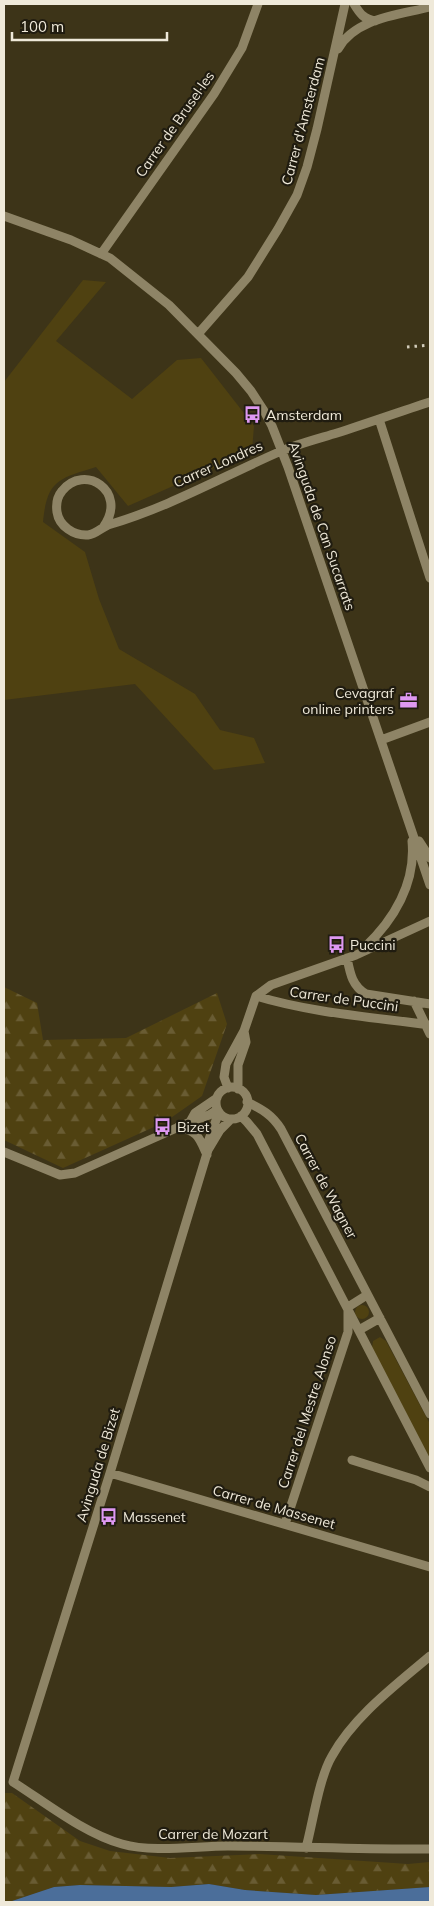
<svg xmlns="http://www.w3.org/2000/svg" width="434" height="1906" font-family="Mulish,sans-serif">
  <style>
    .grass { fill: #4f4111 }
    .forest { fill: url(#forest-firs) }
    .water { fill: #4b6e9a }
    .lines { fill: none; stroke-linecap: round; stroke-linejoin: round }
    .street { stroke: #8e8466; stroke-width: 9 }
    .rail { stroke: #d3cdbb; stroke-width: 3; stroke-dasharray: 2.5 5; stroke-linecap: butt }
    .labels { text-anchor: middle; stroke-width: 4.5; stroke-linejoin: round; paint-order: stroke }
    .street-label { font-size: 14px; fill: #efe9d9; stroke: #201c10 }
    .poi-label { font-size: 14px; fill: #efe9d9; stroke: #201c10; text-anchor: start }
  </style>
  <defs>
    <pattern id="forest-firs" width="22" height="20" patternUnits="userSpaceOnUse" patternTransform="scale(1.25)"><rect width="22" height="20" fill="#4f4111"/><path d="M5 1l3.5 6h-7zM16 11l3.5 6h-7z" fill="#695c33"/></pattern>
  </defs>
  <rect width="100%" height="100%" fill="#3d3418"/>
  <path class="grass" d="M83 280 106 282 56 341 132 399 177 360 201 358 254 426 252 451 128 506 96 467C58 479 47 480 43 522L85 552 99 599 119 649 195 694 220 730 254 738 265 763 214 770 135 684 4 700V382Z
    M355 1312a7 7 0 1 1 14 0a7 7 0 1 1-14 0Z
    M380 1337 386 1341 430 1424V1459L372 1348 373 1341Z"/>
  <path class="forest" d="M4 987 37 1003 43 1040 126 1038 217 993 227 1024 202 1096 165 1122 63 1168 4 1140Z
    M4 1793H12L80 1841 110 1851 170 1858 259 1854 408 1864 430 1862V1887L316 1895 245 1890 209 1884 171 1887 79 1885 54 1887 9 1902H4Z"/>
  <path class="water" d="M209 1884 245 1890 316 1895 430 1887V1902H9L54 1887 80 1885 171 1887Z"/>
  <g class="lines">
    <path class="street" d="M354 4C360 14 364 19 375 21
      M338 49C355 18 399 15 430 7
      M4 216 71 240 110 258 169 305 236 373 251 391 264 411 272 426 288 467 430 885
      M101 254 214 94 242 48 258 4
      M198 334 248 277 278 229 297 195 307 167 317 129 345 4
      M379 419 430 578
      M104 526C128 491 84 463 62 491 57 497 56 505 57 512 59 526 74 536 88 535 96 534 101 528 108 525 167 508 222 477 279 452 297 444 317 439 337 433 368 423 399 412 430 402
      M381 740 430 722
      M419 841 430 858
      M364 948C394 920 416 883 412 841
      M347 958C350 973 352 986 366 994L430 1004
      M256 996C312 1013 372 1017 430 1025
      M414 1001 430 1034
      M216 1103a16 16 0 1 1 32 0a16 16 0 1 1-32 0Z
      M228 1088 224 1077 226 1064 244 1031 256 996 271 985 356 955 430 921
      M238 1089V1065L246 1042 244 1031
      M247 1102C262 1109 272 1115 281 1129L430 1414
      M241 1116 247 1122 257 1134 430 1468
      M190 1122 195 1113 217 1098
      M178 1127C198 1131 199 1137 207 1155
      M208 1142 219 1112
      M4 1152 60 1175 75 1173 190 1122 209 1115 217 1110
      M348 1307 367 1295
      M359 1330 380 1318
      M352 1460 416 1480 430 1487
      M110 1473 430 1567
      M285 1524 348 1332V1310
      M13 1782 110 1473 208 1150 220 1130 231 1119
      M13 1782C46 1803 85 1834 122 1844 153 1853 196 1846 228 1846 296 1846 363 1850 430 1849
      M306 1848C313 1822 319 1778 332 1756 354 1716 396 1685 430 1656"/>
    <path class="rail" d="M407 347 430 345"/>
  </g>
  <defs>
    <symbol id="bus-bare" viewBox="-9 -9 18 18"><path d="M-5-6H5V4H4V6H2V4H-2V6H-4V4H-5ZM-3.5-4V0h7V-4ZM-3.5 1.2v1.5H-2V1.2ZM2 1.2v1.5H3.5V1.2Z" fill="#de98f2" stroke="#201c10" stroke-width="2.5" paint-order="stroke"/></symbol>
    <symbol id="office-bare" viewBox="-9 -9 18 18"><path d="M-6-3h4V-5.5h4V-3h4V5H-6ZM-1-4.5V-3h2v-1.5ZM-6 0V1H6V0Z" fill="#de98f2" stroke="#201c10" stroke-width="2.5" paint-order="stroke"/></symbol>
  </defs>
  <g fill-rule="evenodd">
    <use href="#bus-bare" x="240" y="402" width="25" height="25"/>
    <use href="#office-bare" x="396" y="688" width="25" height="25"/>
    <use href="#bus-bare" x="324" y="932" width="25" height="25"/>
    <use href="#bus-bare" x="150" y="1114" width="25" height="25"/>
    <use href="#bus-bare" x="96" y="1504" width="25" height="25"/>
  </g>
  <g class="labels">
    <g class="street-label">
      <text transform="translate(303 121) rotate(-75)" y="5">Carrer d'Amsterdam</text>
      <text transform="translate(175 124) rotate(-55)" y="5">Carrer de Brusel·les</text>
      <text transform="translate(218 464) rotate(-24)" y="5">Carrer Londres</text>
      <text transform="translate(322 526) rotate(71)" y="5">Avinguda de Can Sucarrats</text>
      <text transform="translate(344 999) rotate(8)" y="5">Carrer de Puccini</text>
      <text transform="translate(326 1186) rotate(62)" y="5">Carrer de Wagner</text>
      <text transform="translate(307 1412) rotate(-72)" y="5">Carrer del Mestre Alonso</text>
      <text transform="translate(98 1465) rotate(-73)" y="5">Avinguda de Bizet</text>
      <text transform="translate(274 1507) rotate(16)" y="5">Carrer de Massenet</text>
      <text x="213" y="1839">Carrer de Mozart</text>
    </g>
    <g class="poi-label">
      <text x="266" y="420">Amsterdam</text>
      <text x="394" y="698" text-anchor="end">Cevagraf<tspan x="394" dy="16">online printers</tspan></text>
      <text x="350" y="950">Puccini</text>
      <text x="177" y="1132">Bizet</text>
      <text x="123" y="1522">Massenet</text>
    </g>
  </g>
  <rect width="434" height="1906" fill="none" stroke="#efe9d9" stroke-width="10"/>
  <path d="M12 32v8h155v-8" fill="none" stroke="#efe9d9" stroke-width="2.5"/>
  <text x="20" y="32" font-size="15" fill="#efe9d9" stroke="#201c10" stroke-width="4" paint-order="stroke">100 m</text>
</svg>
